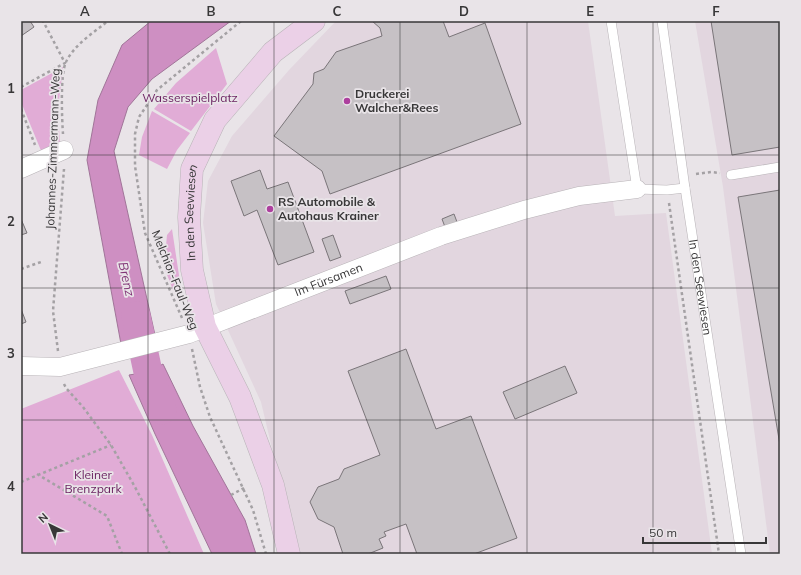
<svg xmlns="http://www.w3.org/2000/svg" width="801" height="575" font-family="Mulish,sans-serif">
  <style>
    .built { fill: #e2d6df }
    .green { fill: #e1acd6 }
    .water { fill: #ce8fc2; stroke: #a17599 }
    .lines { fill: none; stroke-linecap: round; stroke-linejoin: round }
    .river { stroke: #ce8fc2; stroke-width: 29 }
    .building { fill: #c6c1c5; stroke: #7a7579 }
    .lane-casing { stroke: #b8b3b7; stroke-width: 10 }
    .street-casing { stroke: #b8b3b7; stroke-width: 19 }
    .secondary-casing { stroke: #b8b3b7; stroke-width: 23 }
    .path { stroke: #a4a1a4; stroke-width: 2.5; stroke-dasharray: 3 3; stroke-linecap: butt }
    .lane { stroke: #fff; stroke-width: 9 }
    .street { stroke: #fff; stroke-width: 18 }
    .secondary { stroke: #ebd0e7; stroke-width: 22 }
    .grid { fill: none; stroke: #383738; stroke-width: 1; stroke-opacity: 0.55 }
    .poi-dot { fill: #ad3f9e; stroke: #e9e4e8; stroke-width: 1.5 }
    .labels { text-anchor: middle; stroke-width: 3.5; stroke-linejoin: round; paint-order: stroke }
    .poi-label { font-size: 12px; font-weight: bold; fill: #383738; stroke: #e9e4e8; text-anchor: start }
    .park-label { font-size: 12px; fill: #681d5e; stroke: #e9e4e8 }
    .street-label { font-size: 12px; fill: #383738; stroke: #e9e4e8 }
    .water-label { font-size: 13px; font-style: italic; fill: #813677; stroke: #e9e4e8 }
    .neatline { fill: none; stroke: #383738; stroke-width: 1.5 }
    .grid-label { font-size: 13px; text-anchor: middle; font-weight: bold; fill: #383738 }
  </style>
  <rect width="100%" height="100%" fill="#e9e4e8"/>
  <path class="built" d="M336 21H588L615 216 666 213 712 554H297L261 402 216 304 203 223 208 181 232 136 289 70Z
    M695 21H780V554H770L723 187Z"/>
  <path class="green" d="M216 48 227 84 191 131 154 109 176 83Z
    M63 67 58 109 60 145 42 153 21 102V90Z
    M152 111 190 133 177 150 167 169 139 155 142 137Z
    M172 229 182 295 173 290 164 267 167 235Z
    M119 370 152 435 204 554H21V409Z"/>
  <path class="water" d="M151 21H231L152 79 128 107 114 151 155 335 121 344 87 160 98 100 122 45Z
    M163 364 193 426 245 520 256 554H212L155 434 129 375 148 372Z"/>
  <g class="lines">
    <path class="river" d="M136 316 148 372 162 410"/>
  </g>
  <path class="building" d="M21 21H30L34 27 21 36Z
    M372 21H443L449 37 485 23 521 124 330 194 322 171 274 136 313 84 314 73 324 69 336 52 382 36 380 28Z
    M711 21H780V147L732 155Z
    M260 170 267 189 288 182 314 252 278 265 257 210 244 216 231 181Z
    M780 190V445L738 197Z
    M454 214 457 222 445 227 442 219Z
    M21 219 27 233 21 235Z
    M333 235 341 257 330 261 322 239Z
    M386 276 391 289 350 304 345 291Z
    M21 309 26 322 21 324Z
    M406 349 436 429 471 416 517 538 474 554H417L406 524 384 532 386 536 379 539 383 548 368 554H343L334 527 318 519 310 502 318 487 339 479 344 469 380 455 348 371Z
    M565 366 577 393 515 419 503 392Z"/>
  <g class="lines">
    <defs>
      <g id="lane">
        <path d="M611 21 637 189 667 190 685 188"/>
        <path id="s1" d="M662 21 685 188 741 554"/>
        <path d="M731 175 780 167"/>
      </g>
      <g id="street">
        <path d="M21 169 64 150"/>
        <path id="s2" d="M21 366 60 367 189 334 441 236 524 210 579 196 637 189"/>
      </g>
      <g id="secondary">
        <path id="s3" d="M289 554 273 485 240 397 205 327 192 270 189 217 192 169 215 120 273 52 314 21"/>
      </g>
    </defs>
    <use href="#lane" class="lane-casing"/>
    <use href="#street" class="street-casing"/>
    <use href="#secondary" class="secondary-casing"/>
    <path class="path" d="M21 87 65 63 43 21
      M21 109 35 145
      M63 134C62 120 60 74 66 62 74 45 93 33 108 21
      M696 174 711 172 720 173
      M669 203 719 554
      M21 269 41 262
      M182 318 145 233 135 166V134L139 117 157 90 241 21
      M192 349 200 387 210 417 253 510 266 554
      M58 351 53 311 64 169
      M64 384 66 388 83 407 111 445 135 487 170 554
      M37 474 107 516 122 554
      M21 482 111 445
      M231 495 244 488"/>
    <use href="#lane" class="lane"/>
    <use href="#street" class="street"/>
    <use href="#secondary" class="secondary"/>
  </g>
  <path class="grid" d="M148 21V554M274 21V554M400 21V554M527 21V554M653 21V554M21 155H780M21 288H780M21 420H780"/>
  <g class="poi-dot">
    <circle cx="347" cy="101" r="4"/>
    <circle cx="270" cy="209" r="4"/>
  </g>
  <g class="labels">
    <g class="poi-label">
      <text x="355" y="98">Druckerei<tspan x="355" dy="14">Walcher&amp;Rees</tspan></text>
      <text x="278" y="206">RS Automobile &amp;<tspan x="278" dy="14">Autohaus Krainer</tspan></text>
    </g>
    <g class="park-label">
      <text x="190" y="102">Wasserspielplatz</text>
      <text x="93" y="479">Kleiner<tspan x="93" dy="14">Brenzpark</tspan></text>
    </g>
    <g class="street-label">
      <text transform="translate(53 149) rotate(-88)" y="4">Johannes-Zimmermann-Weg</text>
      <text dy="4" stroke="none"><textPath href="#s3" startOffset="359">In den Seewiesen</textPath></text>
      <text transform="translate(175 280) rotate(68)" y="4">Melchior-Faul-Weg</text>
      <text dy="4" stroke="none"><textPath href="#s2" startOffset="322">Im Fürsamen</textPath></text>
      <text dy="4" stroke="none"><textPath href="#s1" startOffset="269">In den Seewiesen</textPath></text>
    </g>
    <g class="water-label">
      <text transform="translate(127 279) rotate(77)" y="5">Brenz</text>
    </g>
  </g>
  <rect width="801" height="575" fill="none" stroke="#e9e4e8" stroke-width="44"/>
  <g transform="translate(50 525) rotate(317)" stroke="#e9e4e8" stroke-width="3" paint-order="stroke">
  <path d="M0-3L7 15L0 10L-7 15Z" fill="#383738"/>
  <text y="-6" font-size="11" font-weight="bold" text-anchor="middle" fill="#383738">N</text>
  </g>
  <path d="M643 537v6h123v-6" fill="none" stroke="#383738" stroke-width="2"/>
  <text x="649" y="537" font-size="12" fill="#383738" stroke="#e9e4e8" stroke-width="3" paint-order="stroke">50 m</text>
  <rect x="22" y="22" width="757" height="531" class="neatline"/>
  <g class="grid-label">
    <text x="85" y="16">A</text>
    <text x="211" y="16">B</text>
    <text x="337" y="16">C</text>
    <text x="464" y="16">D</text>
    <text x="590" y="16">E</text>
    <text x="716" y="16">F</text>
    <text x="11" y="93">1</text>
    <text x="11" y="226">2</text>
    <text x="11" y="358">3</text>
    <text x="11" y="491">4</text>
  </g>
</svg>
